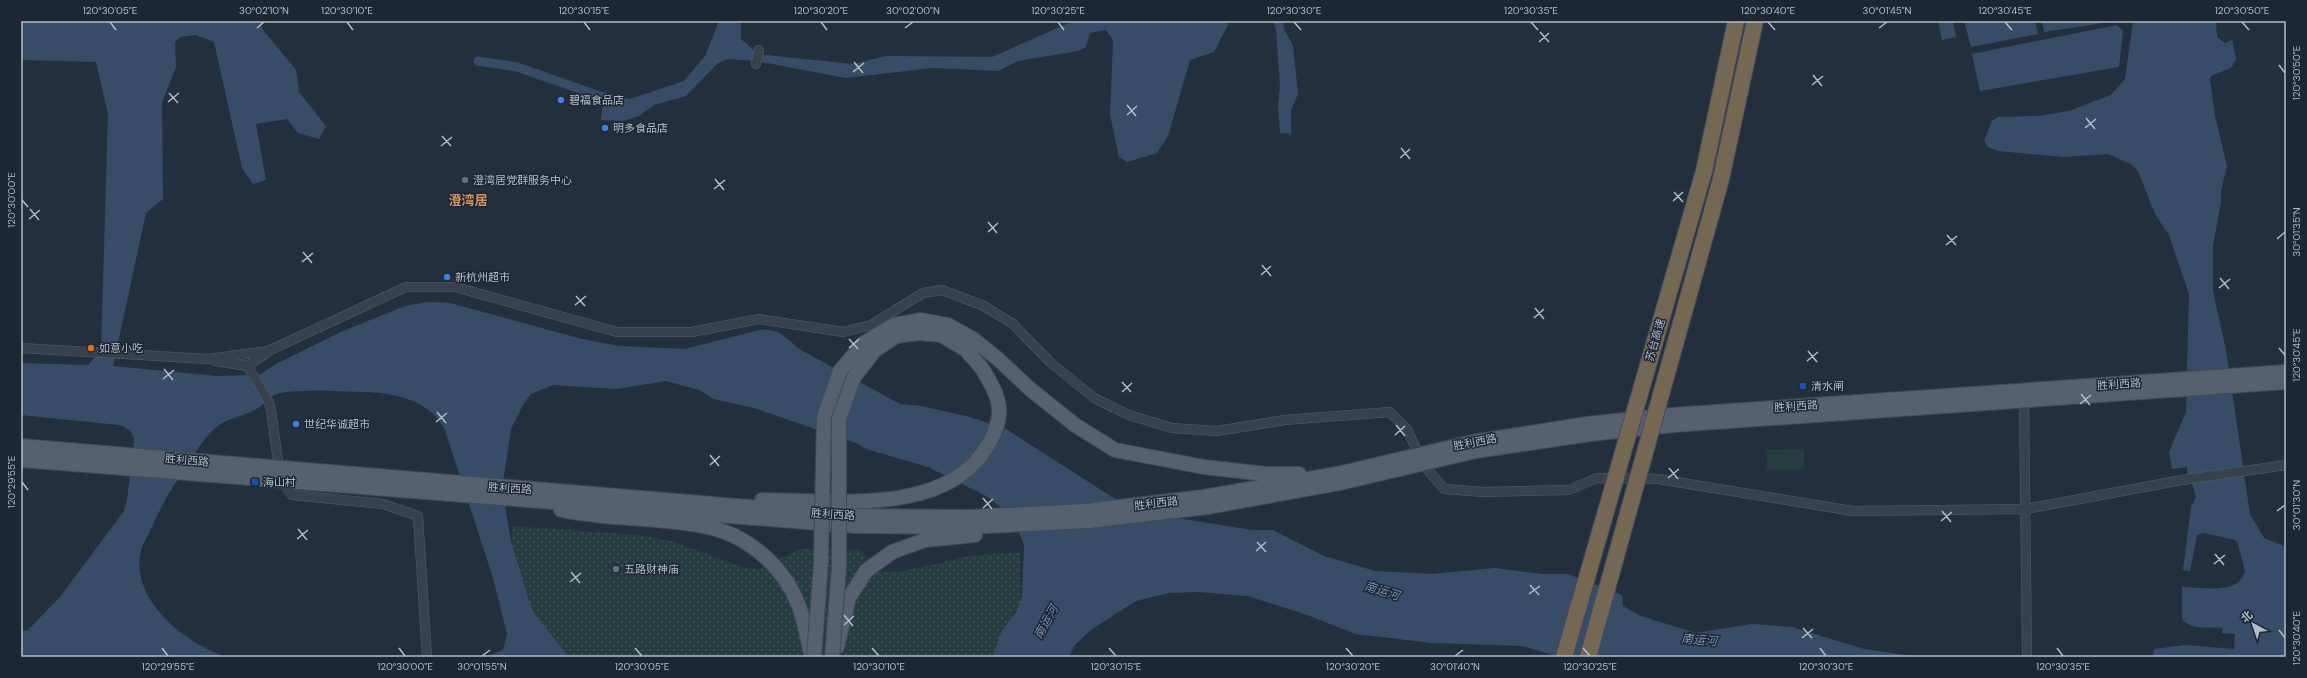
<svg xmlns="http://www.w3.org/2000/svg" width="2307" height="678" font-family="'DM Sans','Noto Sans SC',sans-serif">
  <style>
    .grass { fill: #263c3f }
    .park { fill: url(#park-dots) }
    .water { fill: #394c67 }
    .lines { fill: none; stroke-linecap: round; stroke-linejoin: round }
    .canal { stroke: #394c67; stroke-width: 9 }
    .minor-casing { stroke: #565f6c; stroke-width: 10 }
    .primary-casing { stroke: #414a57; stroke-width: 16 }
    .minor { stroke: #38414e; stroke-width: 9 }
    .primary { stroke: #56606e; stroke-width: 14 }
    .primary-bridge-casing { stroke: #414a57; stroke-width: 16; stroke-linecap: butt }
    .motorway-bridge-casing { stroke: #434c59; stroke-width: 18; stroke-linecap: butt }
    .primary-bridge { stroke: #56606e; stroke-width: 14 }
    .motorway-bridge { stroke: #746855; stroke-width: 16 }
    .ticks { fill: none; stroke: #b4bcc9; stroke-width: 1.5 }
    .shop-dot { fill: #3f7fe0; stroke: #1d2633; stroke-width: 1.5 }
    .service-dot { fill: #5c6f8a; stroke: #1d2633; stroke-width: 1.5 }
    .food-dot { fill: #e8710a; stroke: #1d2633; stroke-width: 1.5 }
    .transit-dot { fill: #1a4fb4; stroke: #1d2633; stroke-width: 1.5 }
    .worship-dot { fill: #6b7280; stroke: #1d2633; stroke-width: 1.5 }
    .labels { text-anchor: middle; stroke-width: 3; stroke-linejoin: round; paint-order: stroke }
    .poi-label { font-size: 11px; fill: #b4bcc9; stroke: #1d2633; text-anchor: start }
    .street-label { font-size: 11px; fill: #b4bcc9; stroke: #1d2633 }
    .water-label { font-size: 12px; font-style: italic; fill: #7c92b1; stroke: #1d2633 }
    .quarter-label { font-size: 13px; font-weight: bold; fill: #d59563; stroke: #1d2633 }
    .neatline { fill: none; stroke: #b4bcc9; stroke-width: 1.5 }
    .ticks-label { font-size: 10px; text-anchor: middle; fill: #b4bcc9 }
  </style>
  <defs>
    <pattern id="park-dots" width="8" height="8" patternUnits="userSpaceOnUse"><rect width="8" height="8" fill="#263c3f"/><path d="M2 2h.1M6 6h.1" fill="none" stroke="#435659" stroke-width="1.8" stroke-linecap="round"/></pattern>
  </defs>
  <rect width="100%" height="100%" fill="#242f3e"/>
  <path class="grass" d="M1804 449V469L1767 470V450Z"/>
  <path class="park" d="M512 526 638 535 671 541 745 568 759 569 800 549 860 550 882 571 900 572 974 555 1020 553 1021 602 1002 630 992 657H569C558 643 544 629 535 614 521 593 510 551 512 526Z"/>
  <path class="water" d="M21 21H261L263 30 296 70 299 92 326 126 319 139 298 133 287 119 256 124 266 180 253 184 242 168 214 42 195 35 180 37 175 42 176 67 162 103 163 199 146 213 113 366 217 376 259 375 276 364 343 331 405 306 427 302 450 303 582 339 619 346 685 349 759 330C777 327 787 338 799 349L900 404 921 406 970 417 1006 429 1134 511 1252 530H1273L1324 556 1375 571 1432 574 1495 568 1542 574H1568L1622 595 1623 606 1641 616 1696 633 1752 624 1792 627 1864 649 1919 657H1559L1522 646 1432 643 1356 634 1307 615 1248 596 1198 592 1169 593 1136 601 1092 629 1075 645 1069 657H992L1002 630 1016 612 1022 596 1024 544 1010 514 986 496 928 467 866 449 856 443 754 408 714 399 699 390 666 381 617 389 553 385 531 394 524 403 511 429 502 489 511 541 530 604 535 614 569 657H486L503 650 507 634 493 578 445 430C431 400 392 392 362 392 341 392 292 388 274 395 268 398 264 405 258 408 244 417 227 417 214 429 201 441 191 460 181 475 168 493 159 511 150 531 147 537 143 543 141 550 129 600 185 643 226 657H21V630L27 631 60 597 124 511 127 500 134 440C133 431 127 427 119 425L21 415V363L88 365 101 350 108 114 96 62 21 60Z
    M719 21H741V39L758 54 853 64 886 56 992 57 1073 21H1230L1214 52 1190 60 1168 136 1157 153 1127 162 1119 157 1110 115 1113 40 1106 30 1090 33 1086 47 1078 51 1018 61 998 71 933 68 845 78 757 61 728 59 717 64 686 96 654 105 639 116 623 121 601 120 604 92 630 99 684 81 705 56Z
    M1273 21H1283L1284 29 1293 46 1298 94 1291 110V134L1280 133 1278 105 1280 87 1276 29Z
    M1938 21H1953L1956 37 1942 40Z
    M1964 21H2035L2038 34 1971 47Z
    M2042 21H2117L2044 32Z
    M2133 21H2216L2217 37 2225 43 2232 40 2236 59 2231 68 2211 76 2210 80 2215 116 2227 166 2221 191V202L2213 245V291L2226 350 2250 514 2264 538 2286 547V657H2152L2154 649 2186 645 2234 649 2235 634 2222 633V628C2209 627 2190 630 2182 619V587C2201 587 2239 596 2245 571L2238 544 2235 540 2204 533 2197 535 2190 571 2183 570 2191 507 2196 497 2190 477H2187V467L2172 469 2169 452 2186 412 2189 294 2169 235 2155 214 2138 171 2131 164 2108 154 2064 157 1998 151 1988 147 1984 141 1992 121 1998 117 2037 116 2069 111 2111 95 2125 79Z
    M2117 25 2123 31 2119 67 1980 91 1972 54Z"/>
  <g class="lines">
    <path class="canal" d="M478 61 517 67 614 101"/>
    <defs>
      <path id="minor" d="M756 64 759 50
        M21 348 208 359 268 351 406 287H455L617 332H692L759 319 843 332 871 325 923 293 942 290 984 306 1013 324 1050 362 1094 398 1129 415 1172 428 1217 431 1285 420 1390 412 1407 429 1423 464 1444 489 1483 492 1569 490 1597 478 1658 479 1853 511 2026 509 2182 480 2286 465
        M215 361 247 366 268 352
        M247 366C254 378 266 393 270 406 276 432 275 476 292 495L383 504 418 516 427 657
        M2024 396 2027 657"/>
      <path id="primary" d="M998 359 1030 389 1075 425 1115 450 1204 467 1266 474H1299
        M21 446 857 516 968 517 1086 511 1203 497 1337 474 1473 442 1587 424 1672 415 2286 372
        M21 460 856 526 968 527 1088 521 1208 507 1340 483 1476 451 1590 434 1674 425 2286 382
        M762 500C832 500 947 517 988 445 1007 413 1000 397 981 367
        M561 510C608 520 656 517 703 526 745 533 783 565 798 604 805 620 807 640 812 657
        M837 647 849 598 866 571 892 552 925 540 975 535"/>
    </defs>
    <use href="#minor" class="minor-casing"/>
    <use href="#primary" class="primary-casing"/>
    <use href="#minor" class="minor"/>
    <use href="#primary" class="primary"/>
    <defs>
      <path id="primary-bridge" d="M814 657 821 563 824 417 840 371 864 343 894 325 921 320 948 325 973 339 998 359
        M832 657 839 567V419L854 377 875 350 896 336 919 333 941 335 965 349 981 367"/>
      <path id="motorway-bridge" d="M1564 657 1704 171 1736 21
        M1588 657 1721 179 1755 21"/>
    </defs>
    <use href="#primary-bridge" class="primary-bridge-casing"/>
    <use href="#motorway-bridge" class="motorway-bridge-casing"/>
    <use href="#primary-bridge" class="primary-bridge"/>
    <use href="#motorway-bridge" class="motorway-bridge"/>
  </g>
  <path class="ticks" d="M110 22 116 30M347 22 353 30M584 22 590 30M821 22 827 30M1058 22 1064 30M1294 22 1301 30M1531 22 1538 30M1768 22 1775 30M2005 22 2012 30M2242 22 2249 30M257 28 264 22M905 28 913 22M1879 28 1887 22M1540 32 1549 42M1539 42 1549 33M854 62 863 73M2279 65 2285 73M853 72 864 63M1813 75 1822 86M1812 85 1823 76M169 93 178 103M168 102 179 93M1127 105 1136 116M1127 115 1137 106M2086 118 2095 129M2085 128 2096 119M442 136 451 146M441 146 452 137M1401 148 1410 159M1400 158 1410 149M715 179 724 190M714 189 725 180M1674 192 1683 202M22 200 28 207M1673 201 1683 192M30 209 39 220M29 219 40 210M988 222 997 233M988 232 998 223M1947 235 1956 245M2277 239 2285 232M1946 245 1957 236M303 252 312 263M302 262 313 253M1262 265 1271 276M1261 275 1271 266M2220 278 2229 289M2219 288 2230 279M576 296 585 306M575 305 586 296M1535 308 1544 319M1534 318 1544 309M849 339 858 349M849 348 859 339M2279 348 2285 355M1808 351 1817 362M1807 361 1818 352M164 369 173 380M163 379 174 370M1122 382 1131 392M1122 392 1132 383M2081 394 2090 405M2080 404 2091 395M437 412 446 423M436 422 447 413M1396 425 1405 436M1395 435 1405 426M710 455 719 466M710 465 720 456M1669 468 1678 479M1668 478 1679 469M22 482 28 490M983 498 992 509M983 508 993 499M1942 511 1951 522M2277 511 2285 505M1941 521 1952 512M298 529 307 540M297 539 308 530M1257 542 1266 552M1256 551 1266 542M2215 554 2224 565M2214 564 2225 555M571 572 580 583M570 582 581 573M1530 585 1539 595M1529 594 1540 586M844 615 853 626M844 625 854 616M1803 628 1812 638M2279 630 2285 638M1802 638 1813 629M162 648 168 656M399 648 405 656M635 648 642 656M872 648 879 656M1109 648 1116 656M1346 648 1353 656M1583 648 1590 656M1820 648 1826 656M2057 648 2063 656M482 656 490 650M1455 656 1463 650"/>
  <g class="shop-dot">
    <circle cx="561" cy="100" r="4"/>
    <circle cx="605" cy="128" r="4"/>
    <circle cx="447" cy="277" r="4"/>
    <circle cx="296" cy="424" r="4"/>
  </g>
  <circle class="service-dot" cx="465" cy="180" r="4"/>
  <circle class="food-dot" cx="91" cy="348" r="4"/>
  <g class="transit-dot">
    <rect x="1799" y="382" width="8" height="8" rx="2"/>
    <rect x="251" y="478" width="8" height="8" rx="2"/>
  </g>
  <circle class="worship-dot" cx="616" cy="569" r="4"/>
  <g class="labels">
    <g class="poi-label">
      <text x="569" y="104">碧福食品店</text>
      <text x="613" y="132">明多食品店</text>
      <text x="473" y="184">澄湾居党群服务中心</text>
      <text x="455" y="281">新杭州超市</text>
      <text x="99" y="352">如意小吃</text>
      <text x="1811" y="390">清水闸</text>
      <text x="304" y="428">世纪华诚超市</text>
      <text x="263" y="486">海山村</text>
      <text x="624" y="573">五路财神庙</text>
    </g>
    <g class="street-label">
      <text transform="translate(1655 340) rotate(-74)" y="4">苏台高速</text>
      <text transform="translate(2119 384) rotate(-4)" y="4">胜利西路</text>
      <text transform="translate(1796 406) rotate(-4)" y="4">胜利西路</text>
      <text transform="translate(1475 442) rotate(-11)" y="4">胜利西路</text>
      <text transform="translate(187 460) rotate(5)" y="4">胜利西路</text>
      <text transform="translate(510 488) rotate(4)" y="4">胜利西路</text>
      <text transform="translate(1156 503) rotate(-7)" y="4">胜利西路</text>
      <text transform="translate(833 514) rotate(4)" y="4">胜利西路</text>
    </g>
    <g class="water-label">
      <text transform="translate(1382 591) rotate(17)" y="4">南运河</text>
      <text transform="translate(1046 622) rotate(-61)" y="4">南运河</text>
      <text transform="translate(1699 640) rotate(5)" y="4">南运河</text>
    </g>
    <g class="quarter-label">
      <text x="468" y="205">澄湾居</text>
    </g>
  </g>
  <rect width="2307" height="678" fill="none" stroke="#1d2633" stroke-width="44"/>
  <g transform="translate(2253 624) rotate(320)" stroke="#1d2633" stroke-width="3" paint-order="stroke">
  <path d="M0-3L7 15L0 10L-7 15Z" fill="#b4bcc9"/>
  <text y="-6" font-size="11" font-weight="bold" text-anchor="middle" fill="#b4bcc9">北</text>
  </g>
  <rect x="22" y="22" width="2263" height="634" class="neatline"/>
  <g class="ticks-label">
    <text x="110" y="14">120°30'05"E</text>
    <text x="264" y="14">30°02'10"N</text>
    <text x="347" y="14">120°30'10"E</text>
    <text x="584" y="14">120°30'15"E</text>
    <text x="821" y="14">120°30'20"E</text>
    <text x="913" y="14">30°02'00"N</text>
    <text x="1058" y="14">120°30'25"E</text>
    <text x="1294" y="14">120°30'30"E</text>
    <text x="1531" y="14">120°30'35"E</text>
    <text x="1768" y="14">120°30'40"E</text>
    <text x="1887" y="14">30°01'45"N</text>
    <text x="2005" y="14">120°30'45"E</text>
    <text x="2242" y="14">120°30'50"E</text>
    <text transform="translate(2296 73) rotate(-90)" y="4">120°30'50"E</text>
    <text transform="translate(11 200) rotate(-90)" y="4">120°30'00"E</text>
    <text transform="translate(2296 232) rotate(-90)" y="4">30°01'35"N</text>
    <text transform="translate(2296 355) rotate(-90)" y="4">120°30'45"E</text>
    <text transform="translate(11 482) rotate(-90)" y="4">120°29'55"E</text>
    <text transform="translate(2296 505) rotate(-90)" y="4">30°01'30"N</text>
    <text transform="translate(2296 638) rotate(-90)" y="4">120°30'40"E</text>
    <text x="168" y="670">120°29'55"E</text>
    <text x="405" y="670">120°30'00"E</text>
    <text x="482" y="670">30°01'55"N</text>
    <text x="642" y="670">120°30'05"E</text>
    <text x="879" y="670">120°30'10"E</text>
    <text x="1116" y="670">120°30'15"E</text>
    <text x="1353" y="670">120°30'20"E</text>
    <text x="1455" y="670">30°01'40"N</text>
    <text x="1590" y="670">120°30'25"E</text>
    <text x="1826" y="670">120°30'30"E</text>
    <text x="2063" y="670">120°30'35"E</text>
  </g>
</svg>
